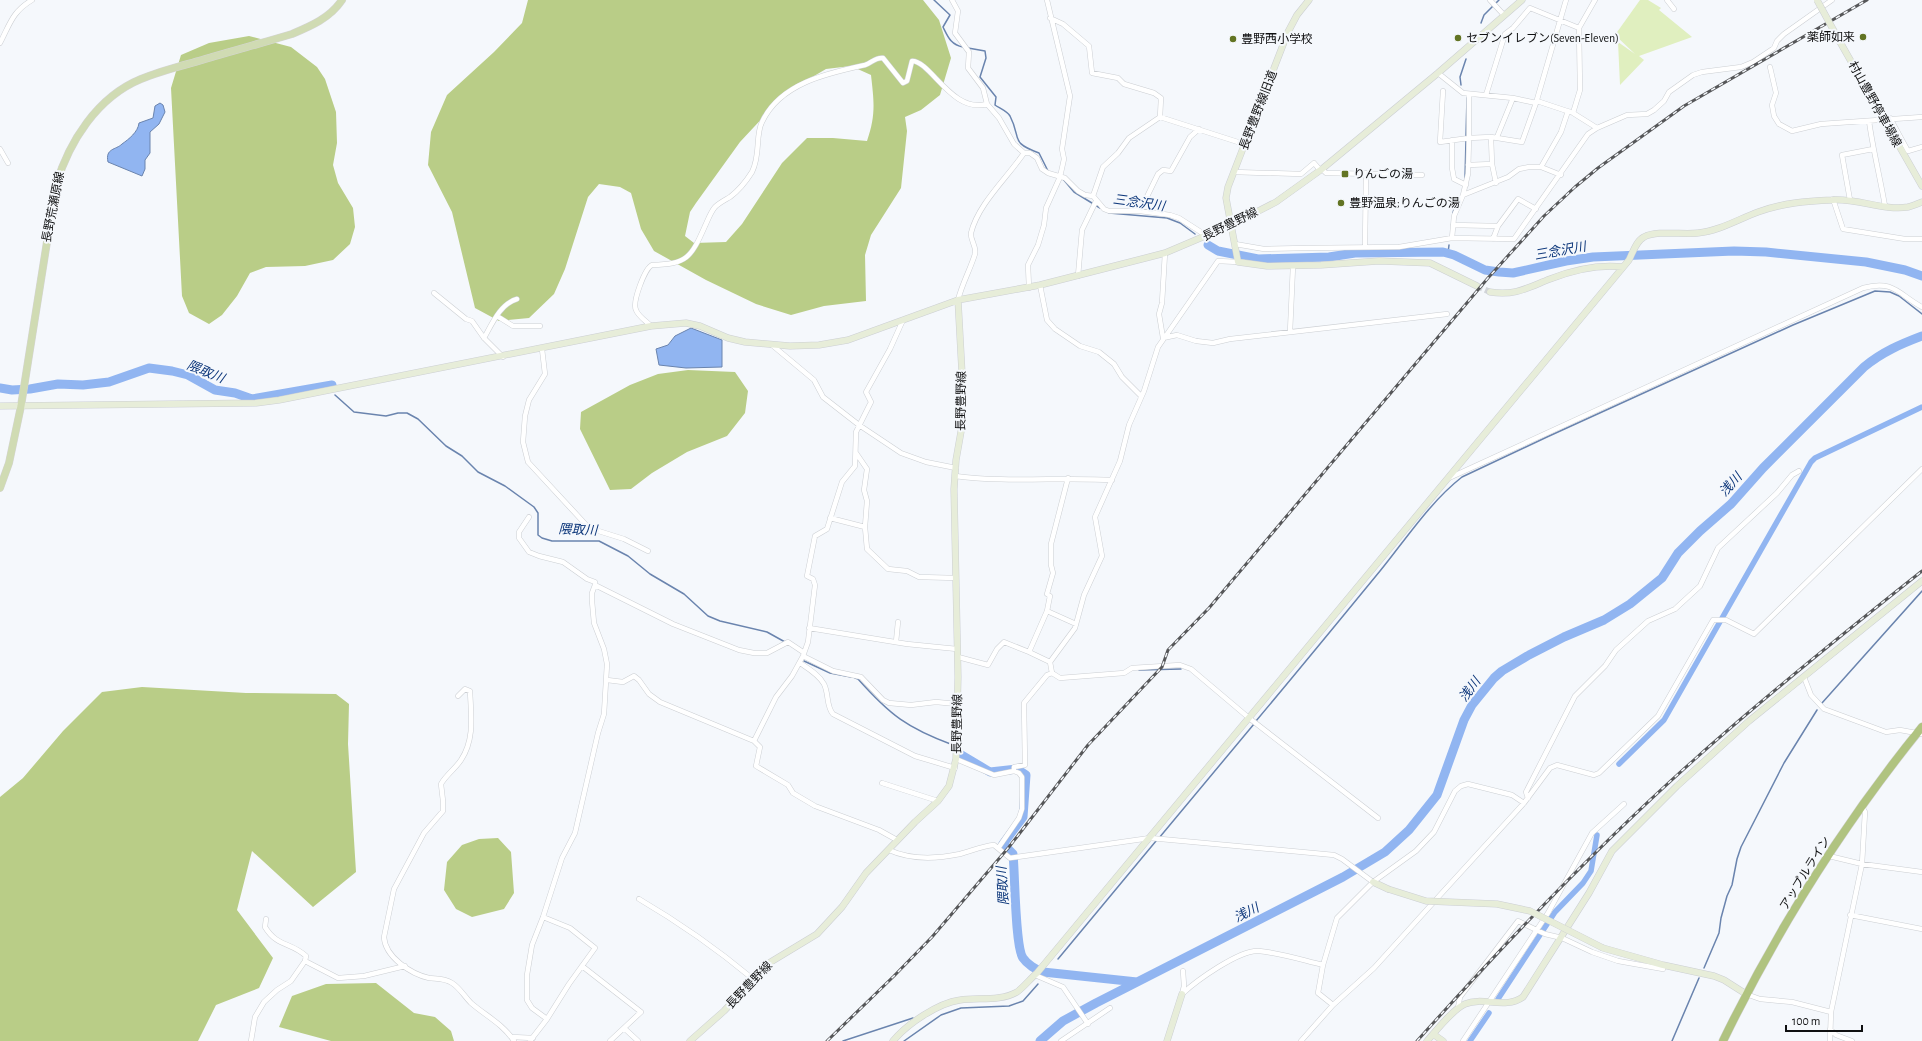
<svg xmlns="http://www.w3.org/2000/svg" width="1922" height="1041" font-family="'Alegreya Sans','Noto Sans JP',sans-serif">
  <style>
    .green { fill: #e0efbf }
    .forest { fill: #b9cd87; fill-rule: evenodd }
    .water { fill: #91b5f1; stroke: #6a84ae }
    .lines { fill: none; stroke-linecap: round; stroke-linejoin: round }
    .stream { stroke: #6a84ae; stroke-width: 1.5 }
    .canal { stroke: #91b5f1; stroke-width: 5.5 }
    .river { stroke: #91b5f1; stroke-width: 9 }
    .secondary-tunnel { stroke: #d2d5d9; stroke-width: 6; stroke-dasharray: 6 3; stroke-linecap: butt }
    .street-casing { stroke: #cccfd3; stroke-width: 5.5 }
    .secondary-casing { stroke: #cccfd3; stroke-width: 7 }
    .primary-casing { stroke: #d4d4d4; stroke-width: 8 }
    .highway-casing { stroke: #d4d4d4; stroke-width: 9 }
    .street { stroke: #fff; stroke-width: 4.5 }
    .secondary { stroke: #e7edd9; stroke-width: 6 }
    .primary { stroke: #d0dbb3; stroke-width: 7 }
    .highway { stroke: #b0c380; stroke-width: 8 }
    .rail-casing { stroke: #565759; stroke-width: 3 }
    .rail { stroke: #f5f8fc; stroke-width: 1.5; stroke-dasharray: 4.5; stroke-linecap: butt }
    .secondary-bridge-casing { stroke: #cccfd3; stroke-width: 7; stroke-linecap: butt }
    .secondary-bridge { stroke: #e7edd9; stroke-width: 6 }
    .poi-dot { fill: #627423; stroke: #f5f8fc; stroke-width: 1.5 }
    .labels { text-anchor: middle; stroke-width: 4; stroke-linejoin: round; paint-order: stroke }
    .poi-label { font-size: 12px; fill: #0f1011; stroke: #f5f8fc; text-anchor: start }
    .street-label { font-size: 12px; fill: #0f1011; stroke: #f5f8fc }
    .water-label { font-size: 13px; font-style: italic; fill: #0d377b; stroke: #f5f8fc }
  </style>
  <rect width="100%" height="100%" fill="#f5f8fc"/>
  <path class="green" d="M1640 0H1648L1661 8 1659 10 1692 37 1639 56 1644 60 1620 85 1618 42 1635 54 1615 35Z"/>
  <path class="forest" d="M528 0H923L939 20 951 58 940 95 921 110 905 117 907 131 901 188 871 235 865 255 866 301 824 306 791 315 756 304 706 280 654 251 641 229 631 193 620 187 599 184 588 197 565 269 554 294 529 318 499 321 475 308 452 212 428 165 431 132 447 95 494 52 522 23ZM851 66 871 75C874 102 876 115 867 141L833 138H807L782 163 742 224 726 242 694 243 685 236 690 212 696 203 740 142 769 111 797 86 826 69Z
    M249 36 291 47 317 67 325 79 336 112 337 143 333 165 338 183 353 208 355 227 350 244 333 260 305 266 266 267 250 273 237 296 222 315 209 324 189 313 182 296 171 88 181 55 209 43Z
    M688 370 735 372 748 391 745 413 727 436 687 452 652 473 631 489 610 490 580 429 581 412 630 385 658 374Z
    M142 687 246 693 336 694 349 704 348 744 356 872 313 907 252 851 237 910 273 958 259 988 216 1005 198 1041H0V797L23 778 63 731 102 692Z
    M498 838 511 852 514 893 504 909 472 917 456 909 444 890 447 862 462 845 479 839Z
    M376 983 414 1013 435 1017 451 1031 454 1041H331L279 1027 292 996 326 984Z"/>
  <path class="water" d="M160 103 163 105 165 112 159 124 150 132V153L145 160V169L142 176 108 162C105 148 116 150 122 144 129 139 138 132 139 123L153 118 155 106Z
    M691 328 722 340V367L686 368 659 365 656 349 668 345 675 336Z"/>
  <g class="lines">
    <path class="stream" d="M934 0 950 15 943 27C948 37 951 45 963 47
      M1481 23 1484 15 1499 0
      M968 48 985 51 986 58 980 77 996 97 995 105C999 108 1007 111 1010 116 1022 139 1009 142 1039 153L1048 171
      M1461 85 1460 77 1466 59
      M1466 136 1467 98
      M1465 178 1466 140
      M1063 179 1074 192 1100 208
      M1109 213 1167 218 1180 223 1195 234
      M1453 213 1455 205
      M1448 253 1449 245
      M335 395 354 412 386 416 398 413H407L418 419 446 446 462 456 478 472 505 486 534 507 538 513V535L542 538 552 541H599L628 556 650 574 684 594 708 616 720 621 767 632 785 642
      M804 661 830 673 851 677
      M1139 670 1181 669
      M855 678 858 679C890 715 907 728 953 745
      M1822 703 1922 591
      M1256 721C1298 671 1339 621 1380 571 1406 539 1430 502 1462 477L1547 437 1793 325 1875 291 1890 292 1899 296 1922 314
      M1159 838 1254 724
      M1058 959 1156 841
      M1704 968 1719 933 1721 918 1727 896 1732 885 1737 859 1741 847 1784 763 1817 710
      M843 1041 913 1018
      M904 1041 941 1015 961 1008 1009 1006 1023 1001 1038 984
      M1672 1041 1699 978"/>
    <path class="canal" d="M1619 764 1664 720 1811 462 1815 458 1922 407
      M1498 999 1555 912 1583 883 1591 871 1597 835
      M1470 1041 1489 1013"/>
    <path class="river" d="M1208 245 1218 251 1258 259 1329 257 1355 253 1443 252 1454 255 1485 270 1499 272 1513 273 1566 261 1593 257 1734 251 1766 252 1866 262 1905 270 1922 276
      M0 388 12 390 30 389 58 384 83 385 109 382 149 368 172 371 188 375 215 390 235 393 252 399 332 385
      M960 754 990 772 1017 769 1026 775 1023 817 1003 844 1013 854C1015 872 1015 947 1023 958 1027 964 1036 970 1043 972L1137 982
      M1040 1041 1063 1021 1096 1003 1343 877 1385 852 1409 830 1437 795 1464 720 1472 705 1494 678 1502 671 1529 655 1564 637 1604 620 1630 604 1662 578 1678 553 1700 531 1731 504 1763 468 1864 367C1882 352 1901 344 1922 336"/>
    <path class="secondary-tunnel" d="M1477 286 1490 292"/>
    <defs>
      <path id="street" d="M952 0 958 11 955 33 969 52 968 68 983 88 987 104 999 118 1014 144 1024 153C1007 178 978 204 971 233 970 240 977 247 975 254 970 270 962 284 958 300
        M1490 0 1504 15
        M1595 0 1579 28 1580 90 1573 113 1597 128
        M1667 0 1674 9
        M1050 18 1063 24 1089 46 1092 73 1118 78 1124 84 1154 93 1161 98 1160 117
        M0 43C10 24 12 12 32 0
        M1770 67 1776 93 1772 105 1774 116 1779 124 1792 131 1821 124 1922 117
        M1438 73 1463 93 1513 98 1536 103 1566 0
        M1443 91 1440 142 1469 138 1468 174 1463 195
        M1469 94V138L1491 137 1492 164 1496 183
        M1486 95 1505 34 1513 28 1530 8 1579 28
        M1537 101 1570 112
        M1890 118 1908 151 1922 147
        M1869 121C1873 150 1880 177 1885 206
        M1491 137 1522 142 1536 103
        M1497 137 1513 98
        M1452 140V168L1454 179 1466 185
        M0 149 8 163
        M1024 153H1030L1037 158 1042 169 1048 173 1065 178 1078 191 1085 195 1093 196 1104 209 1109 211H1140L1170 215 1179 218 1207 236
        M1468 165 1492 164
        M1541 167 1561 132 1568 111
        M1322 169 1326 173 1422 175
        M1234 172 1301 174 1314 163 1320 170
        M1093 196 1103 167 1118 153 1129 138 1160 117 1244 144
        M1833 199 1843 229 1905 239H1922
        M1850 200 1842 155 1873 149
        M1140 211 1158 174 1163 170 1171 171 1190 137 1199 129
        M1453 225 1498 226 1518 199 1536 209
        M1452 238 1454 216 1463 195 1508 177 1519 169 1529 167H1541L1561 175
        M1493 239 1498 226
        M1235 244 1264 249 1306 248 1399 247 1452 238 1514 239 1588 134 1597 128 1627 115 1647 114 1654 110 1664 101 1669 92 1693 75 1702 72 1741 67 1753 62 1774 48 1777 41 1784 34 1832 0
        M1365 247 1366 173
        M1165 253 1162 303 1159 314 1163 338 1177 335 1196 341 1213 343 1230 339 1447 314
        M1238 262 1218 261 1158 347 1144 391 1129 425 1120 461 1095 517 1102 556 1084 595 1075 628 1050 662 1052 673 1060 678 1124 673 1132 668 1180 665 1191 669 1249 718 1378 818
        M1078 276 1082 230 1096 201
        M1040 285 1047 320 1055 329 1080 346 1099 352 1114 364 1122 377 1141 396
        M1029 288 1028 265 1038 245 1044 225 1046 208 1060 177 1064 159 1062 149 1070 96 1047 0
        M434 293 466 319 472 321 484 338 503 357
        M497 316 513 326H540
        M651 326C646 321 638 316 636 310 632 302 645 268 652 265 687 264 691 258 705 226 708 220 710 213 715 207 719 203 725 200 730 197 738 191 747 180 752 172 761 154 755 136 762 122 780 83 828 73 865 65 872 63 875 57 883 58L903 83 907 81 912 61C931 61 952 114 987 104
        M1290 332 1293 266
        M484 338C492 324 500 304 517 299
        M772 345 814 380 823 397 859 425 901 453 926 462 956 468
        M542 349 545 374 529 400 525 416 523 442 528 462 589 528 624 539 648 551
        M856 453 867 469 864 490 867 501 865 527
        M955 476C1007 483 1059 477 1112 480
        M1068 478 1051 544V565L1053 573 1047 594 1050 596 1047 611 1076 624
        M1449 478 1863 288C1894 279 1899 295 1922 307
        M529 517 519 532V538L529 552 539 556 563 562 587 579 595 582V585L673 624 739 650 754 653H767L788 642 803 652
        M830 518 865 527 867 549 888 569 907 571 919 577 956 578
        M1047 611 1029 652 1050 662
        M809 628 907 644 957 649
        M896 642 898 622
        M803 656 833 671 861 677 883 700 889 703 911 705 936 702 957 704
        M958 657 988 665 997 649 1004 642 1029 652
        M800 663C809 669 819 675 824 684 829 694 826 706 833 714L915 756 955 768
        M1804 677 1811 695 1824 709 1886 732 1900 730 1922 734
        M607 680 623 682 634 676 639 680 649 694 660 702 754 741 760 747 756 766 788 785 793 793 815 806 879 830 897 840
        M458 696 465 689 470 691C471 715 475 739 461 760 455 769 446 775 441 784L443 801V811L424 833 394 889 384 937C385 957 411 974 429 978 437 979 444 978 452 983 460 988 464 996 471 1003 486 1016 503 1024 514 1041
        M754 741 776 697 792 676 803 656 808 642 815 585 813 579 807 576 815 536 827 529 842 482 855 466 856 432 871 402 866 392 890 349 903 320
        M956 759 994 775 1014 771
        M882 783 938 801
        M1528 798 1526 792 1575 696 1605 666 1616 650 1648 621 1675 609 1700 586 1718 548 1777 493 1792 475 1799 471
        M999 847 1019 818 1022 809V777L1019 773 1014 771V767L1025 765 1024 703 1047 675 1052 673
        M889 850C911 860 936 859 960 854 972 851 982 846 994 845L1010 858 1150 838 1334 855 1342 859 1373 882
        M1829 856 1862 864 1922 872
        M639 899C680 923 717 949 753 979
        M1850 915 1922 929
        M266 919 265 927C277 947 291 942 306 956L305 961
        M582 966 641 1012 610 1041
        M1035 975 1063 987 1088 1024
        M1182 994C1196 981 1240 949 1259 951 1280 953 1302 960 1323 965
        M1182 994 1184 986 1183 971
        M1746 994 1760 999 1792 1002 1831 1012
        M1333 1005 1318 993 1323 965 1337 918 1373 882 1416 851 1434 832 1455 791 1461 786 1468 784 1512 795 1524 803
        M1458 1008 1460 997 1518 921 1545 934 1562 938 1592 952 1618 961 1663 969V965
        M547 1019 532 1008 527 1000V975L532 945 543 917 562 858 575 833 598 733 604 714 607 664 604 649 594 623 592 601V593L595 585
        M624 1028 638 1041
        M1830 1029 1836 1035 1852 1041
        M512 1037 533 1038
        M251 1041 255 1017 264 1002 277 990 291 981 305 961 338 978 364 976 405 966
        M530 1041 547 1019 569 984 595 948 570 928 543 917
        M1061 1041 1110 1008
        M1301 1041 1333 1005 1374 968 1441 894 1524 803 1550 768 1557 765 1594 775 1599 773 1658 716 1713 620H1726L1754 634 1922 469
        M1463 1041 1548 913 1592 833 1624 804
        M1830 1041 1831 1012 1862 864 1865 812 1862 807"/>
      <path id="secondary" d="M1309 0 1297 15 1288 32 1228 187 1226 198 1238 262 1267 266 1321 265 1379 261 1430 263 1477 286
        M1840 42 1922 186
        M1490 292C1515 296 1527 288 1550 279 1573 270 1598 264 1623 267
        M0 406 256 403 279 400 651 326 686 323 700 326 728 338 745 342 790 346 819 345 848 340 958 300 1040 285 1165 253 1231 225 1276 202 1322 169 1438 73 1522 0
        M1373 882 1388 889
        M1603 948 1663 965 1714 976 1724 980 1746 994
        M1433 1034 1443 1041
        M690 1041 724 1011 769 963 817 934 842 907 866 873 915 822 938 801 949 786 956 759 958 677 954 489 956 460 962 426V373L958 300
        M893 1041C907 1024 938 1003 960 1000 978 997 999 1002 1017 992 1024 987 1030 979 1037 973L1629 260C1633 252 1636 241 1644 237 1657 230 1683 235 1698 233 1719 231 1739 219 1758 212 1782 203 1807 201 1832 200 1857 198 1884 211 1908 207 1912 206 1917 204 1922 202
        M1167 1041 1182 994
        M1427 1041C1436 1031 1453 1009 1465 1004 1484 996 1504 1010 1523 997L1589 893 1612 851 1677 786 1749 721 1922 581"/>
      <path id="primary" d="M0 488 9 463 21 406 56 185C69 142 97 97 141 79 160 71 181 66 202 60 232 51 262 43 292 34 311 26 330 18 342 0"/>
      <path id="highway" d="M1723 1041C1777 930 1844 823 1922 727"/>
    </defs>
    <use href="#street" class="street-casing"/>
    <use href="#secondary" class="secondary-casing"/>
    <use href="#primary" class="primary-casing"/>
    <use href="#highway" class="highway-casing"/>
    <use href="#street" class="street"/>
    <use href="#secondary" class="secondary"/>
    <use href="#primary" class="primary"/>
    <use href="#highway" class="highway"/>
    <defs>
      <path id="rail" d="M827 1041 894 976 932 937 1009 847 1088 745 1162 667 1168 650 1209 608 1488 278 1544 216 1575 187 1598 168 1684 106 1867 0
        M1417 1041C1505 943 1596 847 1695 759 1768 694 1845 632 1922 571"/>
    </defs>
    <use href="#rail" class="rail-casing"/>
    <use href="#rail" class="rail"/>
    <defs>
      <path id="secondary-bridge" d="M1817 0 1840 42
        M1388 889 1426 901 1497 904 1530 911 1603 948"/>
    </defs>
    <use href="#secondary-bridge" class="secondary-bridge-casing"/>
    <use href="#secondary-bridge" class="secondary-bridge"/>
  </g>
  <g class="poi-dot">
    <circle cx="1863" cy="37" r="4"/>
    <circle cx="1458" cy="38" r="4"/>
    <circle cx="1233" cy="39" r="4"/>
    <rect x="1341" y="170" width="8" height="8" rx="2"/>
    <circle cx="1341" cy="203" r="4"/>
  </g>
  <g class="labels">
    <g class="poi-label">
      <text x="1855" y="41" text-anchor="end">薬師如来</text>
      <text x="1466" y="42">セブンイレブン(Seven-Eleven)</text>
      <text x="1241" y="43">豊野西小学校</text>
      <text x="1353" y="178">りんごの湯</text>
      <text x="1349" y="207">豊野温泉;りんごの湯</text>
    </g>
    <g class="street-label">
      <text transform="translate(1875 104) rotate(61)" y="4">村山豊野停車場線</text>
      <text transform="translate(1258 110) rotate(-69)" y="4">長野豊野線旧道</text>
      <text transform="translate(53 207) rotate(-79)" y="4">長野荒瀬原線</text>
      <text transform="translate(1230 224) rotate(-26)" y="4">長野豊野線</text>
      <text transform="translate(961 401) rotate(-89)" y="4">長野豊野線</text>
      <text transform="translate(957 724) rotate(-89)" y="4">長野豊野線</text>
      <text transform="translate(1805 873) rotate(-58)" y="4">アップルライン</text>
      <text transform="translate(749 985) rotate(-46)" y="4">長野豊野線</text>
    </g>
    <g class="water-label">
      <text transform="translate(1139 202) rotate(8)" y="5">三念沢川</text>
      <text transform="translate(1560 250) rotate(-10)" y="5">三念沢川</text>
      <text transform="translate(206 371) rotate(22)" y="5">隈取川</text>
      <text transform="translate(1730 484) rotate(-48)" y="5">浅川</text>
      <text transform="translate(578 529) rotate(2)" y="5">隈取川</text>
      <text transform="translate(1469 689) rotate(-53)" y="5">浅川</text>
      <text transform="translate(1002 886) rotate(-94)" y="5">隈取川</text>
      <text transform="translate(1246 912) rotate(-27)" y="5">浅川</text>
    </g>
  </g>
  <path d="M1786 1025v6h76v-6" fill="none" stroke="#0f1011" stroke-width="2"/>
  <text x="1792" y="1025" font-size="12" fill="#0f1011" stroke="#f5f8fc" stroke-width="3" paint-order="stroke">100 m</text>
</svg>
